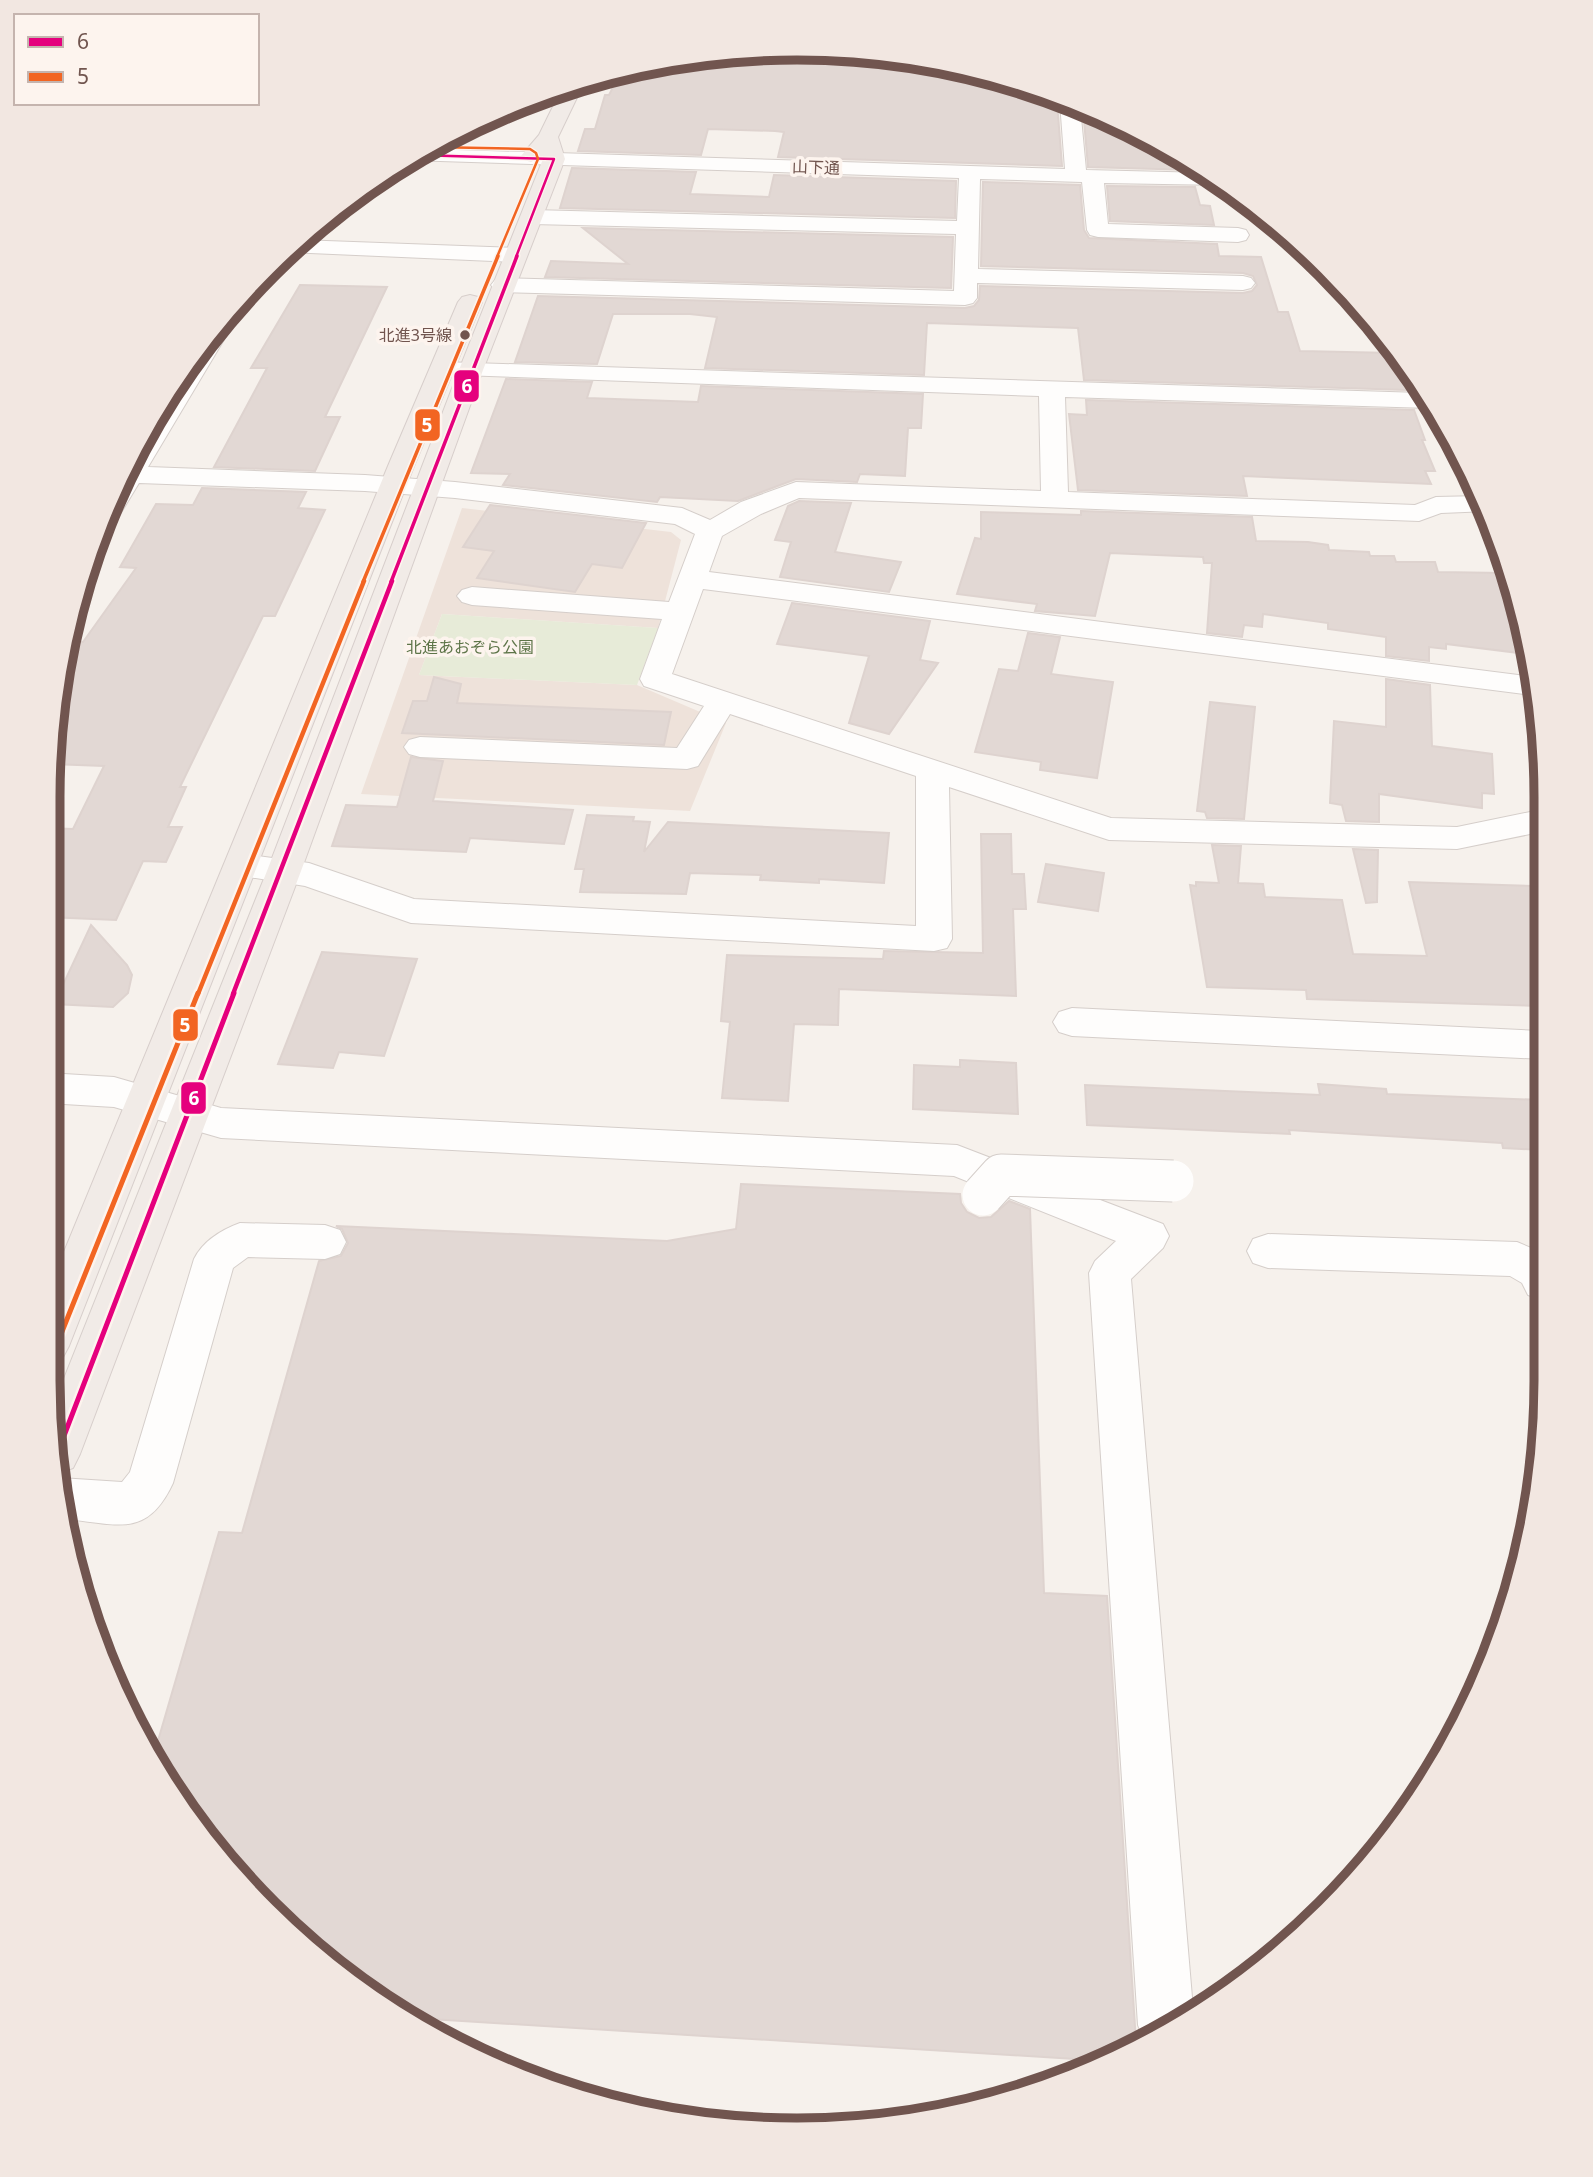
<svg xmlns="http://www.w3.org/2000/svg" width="1593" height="2177" font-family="'Noto Sans','Noto Sans JP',sans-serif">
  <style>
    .residential { fill: #eee2da }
    .green { fill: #e7ebd8 }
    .building { fill: #e2d8d4; stroke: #ded3cf; stroke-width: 2 }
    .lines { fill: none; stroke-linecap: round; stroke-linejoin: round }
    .minor-casing { stroke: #d5ceca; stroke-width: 2 }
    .major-casing { stroke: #d7cecb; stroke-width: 2 }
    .minor { fill: #fefdfc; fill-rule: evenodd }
    .major { fill: #f1ebe7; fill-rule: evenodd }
    .minor-bridge-casing { stroke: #d5ceca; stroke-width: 43; stroke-linecap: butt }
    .minor-bridge { stroke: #fefdfc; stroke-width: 41 }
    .bus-1-far3-casing { stroke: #fdf4ee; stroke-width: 5 }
    .bus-1-far2-casing { stroke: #fdf4ee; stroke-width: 7 }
    .bus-1-far1-casing { stroke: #fdf4ee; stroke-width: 9 }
    .bus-1-casing { stroke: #fdf4ee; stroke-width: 10 }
    .bus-2-far3-casing { stroke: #fdf4ee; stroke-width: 5 }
    .bus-2-far2-casing { stroke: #fdf4ee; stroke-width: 7 }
    .bus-2-far1-casing { stroke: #fdf4ee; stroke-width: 9 }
    .bus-2-casing { stroke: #fdf4ee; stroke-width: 10 }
    .bus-1-far3 { stroke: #e5007d; stroke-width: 2.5 }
    .bus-1-far2 { stroke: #e5007d; stroke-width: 3.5 }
    .bus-1-far1 { stroke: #e5007d; stroke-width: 4.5 }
    .bus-1 { stroke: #e5007d; stroke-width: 5 }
    .bus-2-far3 { stroke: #f26522; stroke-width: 2.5 }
    .bus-2-far2 { stroke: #f26522; stroke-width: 3.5 }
    .bus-2-far1 { stroke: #f26522; stroke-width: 4.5 }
    .bus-2 { stroke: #f26522; stroke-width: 5 }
    .bus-dot { fill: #71554f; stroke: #fdf4ee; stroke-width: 2.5 }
    .labels { text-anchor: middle; stroke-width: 7; stroke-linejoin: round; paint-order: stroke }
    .far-street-label { font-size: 16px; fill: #71554f; stroke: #fdf4ee }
    .far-bus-label { font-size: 16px; fill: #71554f; stroke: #fdf4ee; text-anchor: end }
    .far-park-label { font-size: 16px; fill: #5e7549; stroke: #fdf4ee }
    .rim { fill: none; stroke: #71554f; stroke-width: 9 }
    .line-badge { stroke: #fdf4ee; stroke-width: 2.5 }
    .badge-label { font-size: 19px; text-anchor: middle; font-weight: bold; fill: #fff }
  </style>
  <rect width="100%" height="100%" fill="#f6f1ec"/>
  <path class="residential" d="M462 508 671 532 681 540 658 628 442 614 419 675 637 685 726 723 690 811 361 794Z"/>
  <path class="green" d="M442 614 658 628 637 685 419 675Z"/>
  <path class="building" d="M747 49 894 54 1037 87 1060 97 1057 102 1062 166 778 157 784 132 775 131 708 129 701 155 578 151 585 129H595L605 95H609L622 70 658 64 717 65 719 54Z
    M1083 108 1171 147 1189 161 1192 170 1088 167Z
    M572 168 696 172 690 194 769 197 774 175 956 181 955 218 560 208Z
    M983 182 1080 185 1084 230 1089 238 1217 244 1219 256 1261 257 1278 312H1288L1300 351 1393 353 1407 390 1084 380 1078 328 927 323 924 375 705 368 717 317 690 314H613L597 364 515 362 538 296 965 308 974 306 979 300 980 286 1243 293 1252 291 1257 285 1253 276 1243 273 981 266Z
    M1107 186 1195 187 1200 205 1210 206 1214 225 1110 221Z
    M583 228 953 237 951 288 545 277 551 261 628 264Z
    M300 285 387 287 325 417H340L315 471 214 467 267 368H251Z
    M506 379 592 382 587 398 698 402 701 386 923 394 921 428H908L905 476 860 474 857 482 796 479 738 501 660 497 657 502 503 485 510 474 471 473Z
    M1086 400 1414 410 1425 440H1422L1435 471H1425L1431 484 1243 476 1247 496 1078 490 1069 414 1087 415Z
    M202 488 306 492 298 508 325 510 275 616H263L180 787H186L168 827H182L166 862 143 861 116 920 47 917V828L73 829 104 766 52 764 68 641 83 642 136 568 120 567 156 504 193 505Z
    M799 501 851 503 835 552 901 562 889 592 780 577 791 542 775 540 788 506Z
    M490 505 646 523 622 568 592 564 575 592 477 578 494 551 463 547Z
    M1081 511 1252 517 1256 541 1308 542 1328 545 1329 550 1369 552 1370 556H1394L1396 562H1435L1438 572 1503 573 1527 654 1446 644V649L1429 647V661L1386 656V637L1328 629V623L1263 614 1262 627 1244 625 1242 637 1207 633 1212 563H1204L1203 557 1110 553 1095 616 1035 611 1037 604 957 594 975 538 981 539V512L1081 515Z
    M792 603 930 621 920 660 938 663 889 734 849 723 869 656 777 644Z
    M1028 633 1060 637 1051 674 1113 682 1097 778 1040 770 1041 762 975 752 999 669 1018 671Z
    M434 677 461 684 457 703 671 712 664 745 402 733 413 701H427Z
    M1386 679 1430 685 1432 746 1492 754 1494 794 1482 793V808L1379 794V822L1346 821 1342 805 1330 803 1334 721 1386 727Z
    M1210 702 1255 707 1244 819 1207 818 1205 812 1197 811Z
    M411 757 443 761 433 801 573 810 564 844 470 838 466 852 332 846 346 805 397 807Z
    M587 815 634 817 633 821 650 822 644 852 668 822 889 833 884 883 819 879V883L760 880 761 875 690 873 686 894 580 892 584 869H575Z
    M981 834H1011L1012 874H1024L1026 909H1013L1016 996 839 989 838 1025 794 1024 788 1101 722 1098 730 1022 721 1021 727 955 883 959 884 951 983 953Z
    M1212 845 1241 846 1238 883 1263 884 1265 897 1342 900 1353 954 1427 956 1409 882 1534 886 1535 891 1541 892V1006L1307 999 1306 990 1207 987 1190 885 1196 886V882L1219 883Z
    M1353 849 1378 850 1377 902 1366 903Z
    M1046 864 1104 873 1098 911 1038 902Z
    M91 925 127 965 132 975 128 993 113 1007 54 1004Z
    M322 952 417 959 384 1056 339 1052 333 1068 278 1064Z
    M960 1060 1016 1063 1018 1114 913 1109 914 1065 960 1067Z
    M1318 1084 1386 1089 1387 1094 1542 1100V1150L1503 1148 1502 1143 1289 1130 1290 1134 1087 1125 1085 1085 1320 1095Z
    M741 1184 960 1194 961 1203 967 1212 979 1218 991 1217 1009 1201 1030 1209 1044 1593 1107 1596 1136 2042 1084 2073 1075 2075V2059L414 2018 302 1944 173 1796 153 1758 219 1532 242 1533 319 1261 341 1256 348 1243 342 1229 336 1226 667 1241 736 1229Z"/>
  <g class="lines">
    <defs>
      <path id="minor" d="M1062 98 1080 107 1086 170 1207 173 1223 185 1104 183 1108 224 1238 228 1246 230 1249 235 1246 240 1238 242 1098 237 1090 235 1087 230 1082 182 980 179 978 269 1243 276 1251 278 1255 283 1251 288 1243 290 977 283V298L973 303 965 305 503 292 495 290 491 285 495 280 503 278 954 291 956 234 532 224 524 222 521 217 524 212 532 210 957 221 959 178 409 160 426 149 1065 169 1060 102Z
        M299 240 516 248 524 250 527 255 524 260 516 262 287 252Z
        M241 295 247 301 148 467 365 475 455 482 682 508 710 520 741 502 796 482 1041 491 1039 396 433 374 430 369 433 364 442 362 1421 393 1430 408 1065 397 1068 492 1415 505 1436 497 1481 496 1489 511 1441 513 1419 521 799 498 761 514 722 536 709 572 1534 677 1539 696 703 589 672 674 1111 818 1457 827 1540 810V832L1457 849 1109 840 949 787 952 939 947 948 934 951 411 923 305 886 230 874 225 866 230 858 242 854 309 863 414 899 916 926V776L730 714 698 766 687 769 420 757 409 754 404 747 409 740 420 737 677 748 704 706 644 686 640 679 662 619 472 605 462 602 457 596 462 590 472 587 669 602 695 534 675 524 455 498 365 491 139 483 108 534 95 536C106 505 122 477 137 448 165 396 198 335 241 295Z
        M1072 1008 1541 1031 1542 1059 1072 1036 1059 1032 1053 1022 1059 1012Z
        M47 1073 114 1077 221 1108 957 1145 1163 1224 1169 1236 1163 1248 1131 1279 1193 2009 1143 2038 1138 2025 1089 1273 1095 1261 1116 1241 954 1176 221 1138 114 1107 47 1103Z
        M240 1223 325 1225 340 1230 346 1242 340 1254 325 1259 248 1257 233 1268 173 1483C147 1539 117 1524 66 1519L60 1478 122 1482 130 1472 194 1259C203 1241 221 1230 240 1223Z
        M1268 1234 1517 1242 1543 1253V1300L1528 1295 1522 1283 1510 1276 1268 1268 1253 1263 1247 1251 1253 1239Z"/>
      <path id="major" d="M582 80 584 83 558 137 565 159 483 370 301 871 80 1454 73 1468 59 1473 51 1411 267 871 459 370 543 159V156L531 162 524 160 521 156 539 135 562 88Z
        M470 295 478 297 482 302 414 466 69 1346 62 1359 47 1364V1293L388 466 458 302 462 297Z"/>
    </defs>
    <use href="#minor" class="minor-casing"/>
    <use href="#major" class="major-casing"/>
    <use href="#minor" class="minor"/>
    <use href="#major" class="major"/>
    <defs>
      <path id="minor-bridge" d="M983 1195 1001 1175 1173 1181"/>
    </defs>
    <use href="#minor-bridge" class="minor-bridge-casing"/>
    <use href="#minor-bridge" class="minor-bridge"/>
    <defs>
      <path id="bus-1-far3" d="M416 155 554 159 516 257"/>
      <path id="bus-1-far2" d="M391 582 517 256"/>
      <path id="bus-1-far1" d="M233 994 392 581"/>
      <path id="bus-1" d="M57 1454 234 993"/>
      <path id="bus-2-far3" d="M430 147 530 149 536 153 538 159 497 257"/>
      <path id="bus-2-far2" d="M363 582 498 256"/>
      <path id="bus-2-far1" d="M198 994 364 581"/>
      <path id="bus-2" d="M55 1349 198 993"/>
    </defs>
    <use href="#bus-1-far3" class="bus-1-far3-casing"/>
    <use href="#bus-1-far2" class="bus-1-far2-casing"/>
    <use href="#bus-1-far1" class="bus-1-far1-casing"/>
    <use href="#bus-1" class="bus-1-casing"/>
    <use href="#bus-2-far3" class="bus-2-far3-casing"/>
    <use href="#bus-2-far2" class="bus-2-far2-casing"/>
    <use href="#bus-2-far1" class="bus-2-far1-casing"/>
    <use href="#bus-2" class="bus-2-casing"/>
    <use href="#bus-1-far3" class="bus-1-far3"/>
    <use href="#bus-1-far2" class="bus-1-far2"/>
    <use href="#bus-1-far1" class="bus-1-far1"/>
    <use href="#bus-1" class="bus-1"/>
    <use href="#bus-2-far3" class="bus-2-far3"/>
    <use href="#bus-2-far2" class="bus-2-far2"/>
    <use href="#bus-2-far1" class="bus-2-far1"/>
    <use href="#bus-2" class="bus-2"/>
  </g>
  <circle class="bus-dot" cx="465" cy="335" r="6"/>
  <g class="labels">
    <g class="far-street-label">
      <text transform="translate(816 167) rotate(2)" y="6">山下通</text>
    </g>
    <g class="far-bus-label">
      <text x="452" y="341">北進3号線</text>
    </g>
    <g class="far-park-label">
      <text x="470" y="653">北進あおぞら公園</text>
    </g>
  </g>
  <path d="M0 0H1593V2177H0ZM797 60H797A737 737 0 0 1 1534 797V1381A737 737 0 0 1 797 2118H797A737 737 0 0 1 60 1381V797A737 737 0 0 1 797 60Z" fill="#f2e7e1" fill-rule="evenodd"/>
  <path class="rim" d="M797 60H797A737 737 0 0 1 1534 797V1381A737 737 0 0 1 797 2118H797A737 737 0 0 1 60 1381V797A737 737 0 0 1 797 60Z"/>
  <g class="line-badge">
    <rect x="453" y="369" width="27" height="34" rx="7" fill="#e5007d"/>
    <rect x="414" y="408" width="27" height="34" rx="7" fill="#f26522"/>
    <rect x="172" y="1008" width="27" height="34" rx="7" fill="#f26522"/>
    <rect x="180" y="1081" width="27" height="34" rx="7" fill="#e5007d"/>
  </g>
  <g class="badge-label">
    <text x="467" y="393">6</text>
    <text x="427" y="432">5</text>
    <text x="185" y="1032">5</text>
    <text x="194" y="1105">6</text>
  </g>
  <rect x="14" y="14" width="245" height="91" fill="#fdf4ee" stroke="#c5b4ae" stroke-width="2"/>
  <rect x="28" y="37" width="35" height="10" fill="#e5007d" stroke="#c5b4ae" stroke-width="2"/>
  <text x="77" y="49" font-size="21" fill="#71554f">6</text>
  <rect x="28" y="72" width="35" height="10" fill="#f26522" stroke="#c5b4ae" stroke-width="2"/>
  <text x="77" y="84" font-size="21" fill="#71554f">5</text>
</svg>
